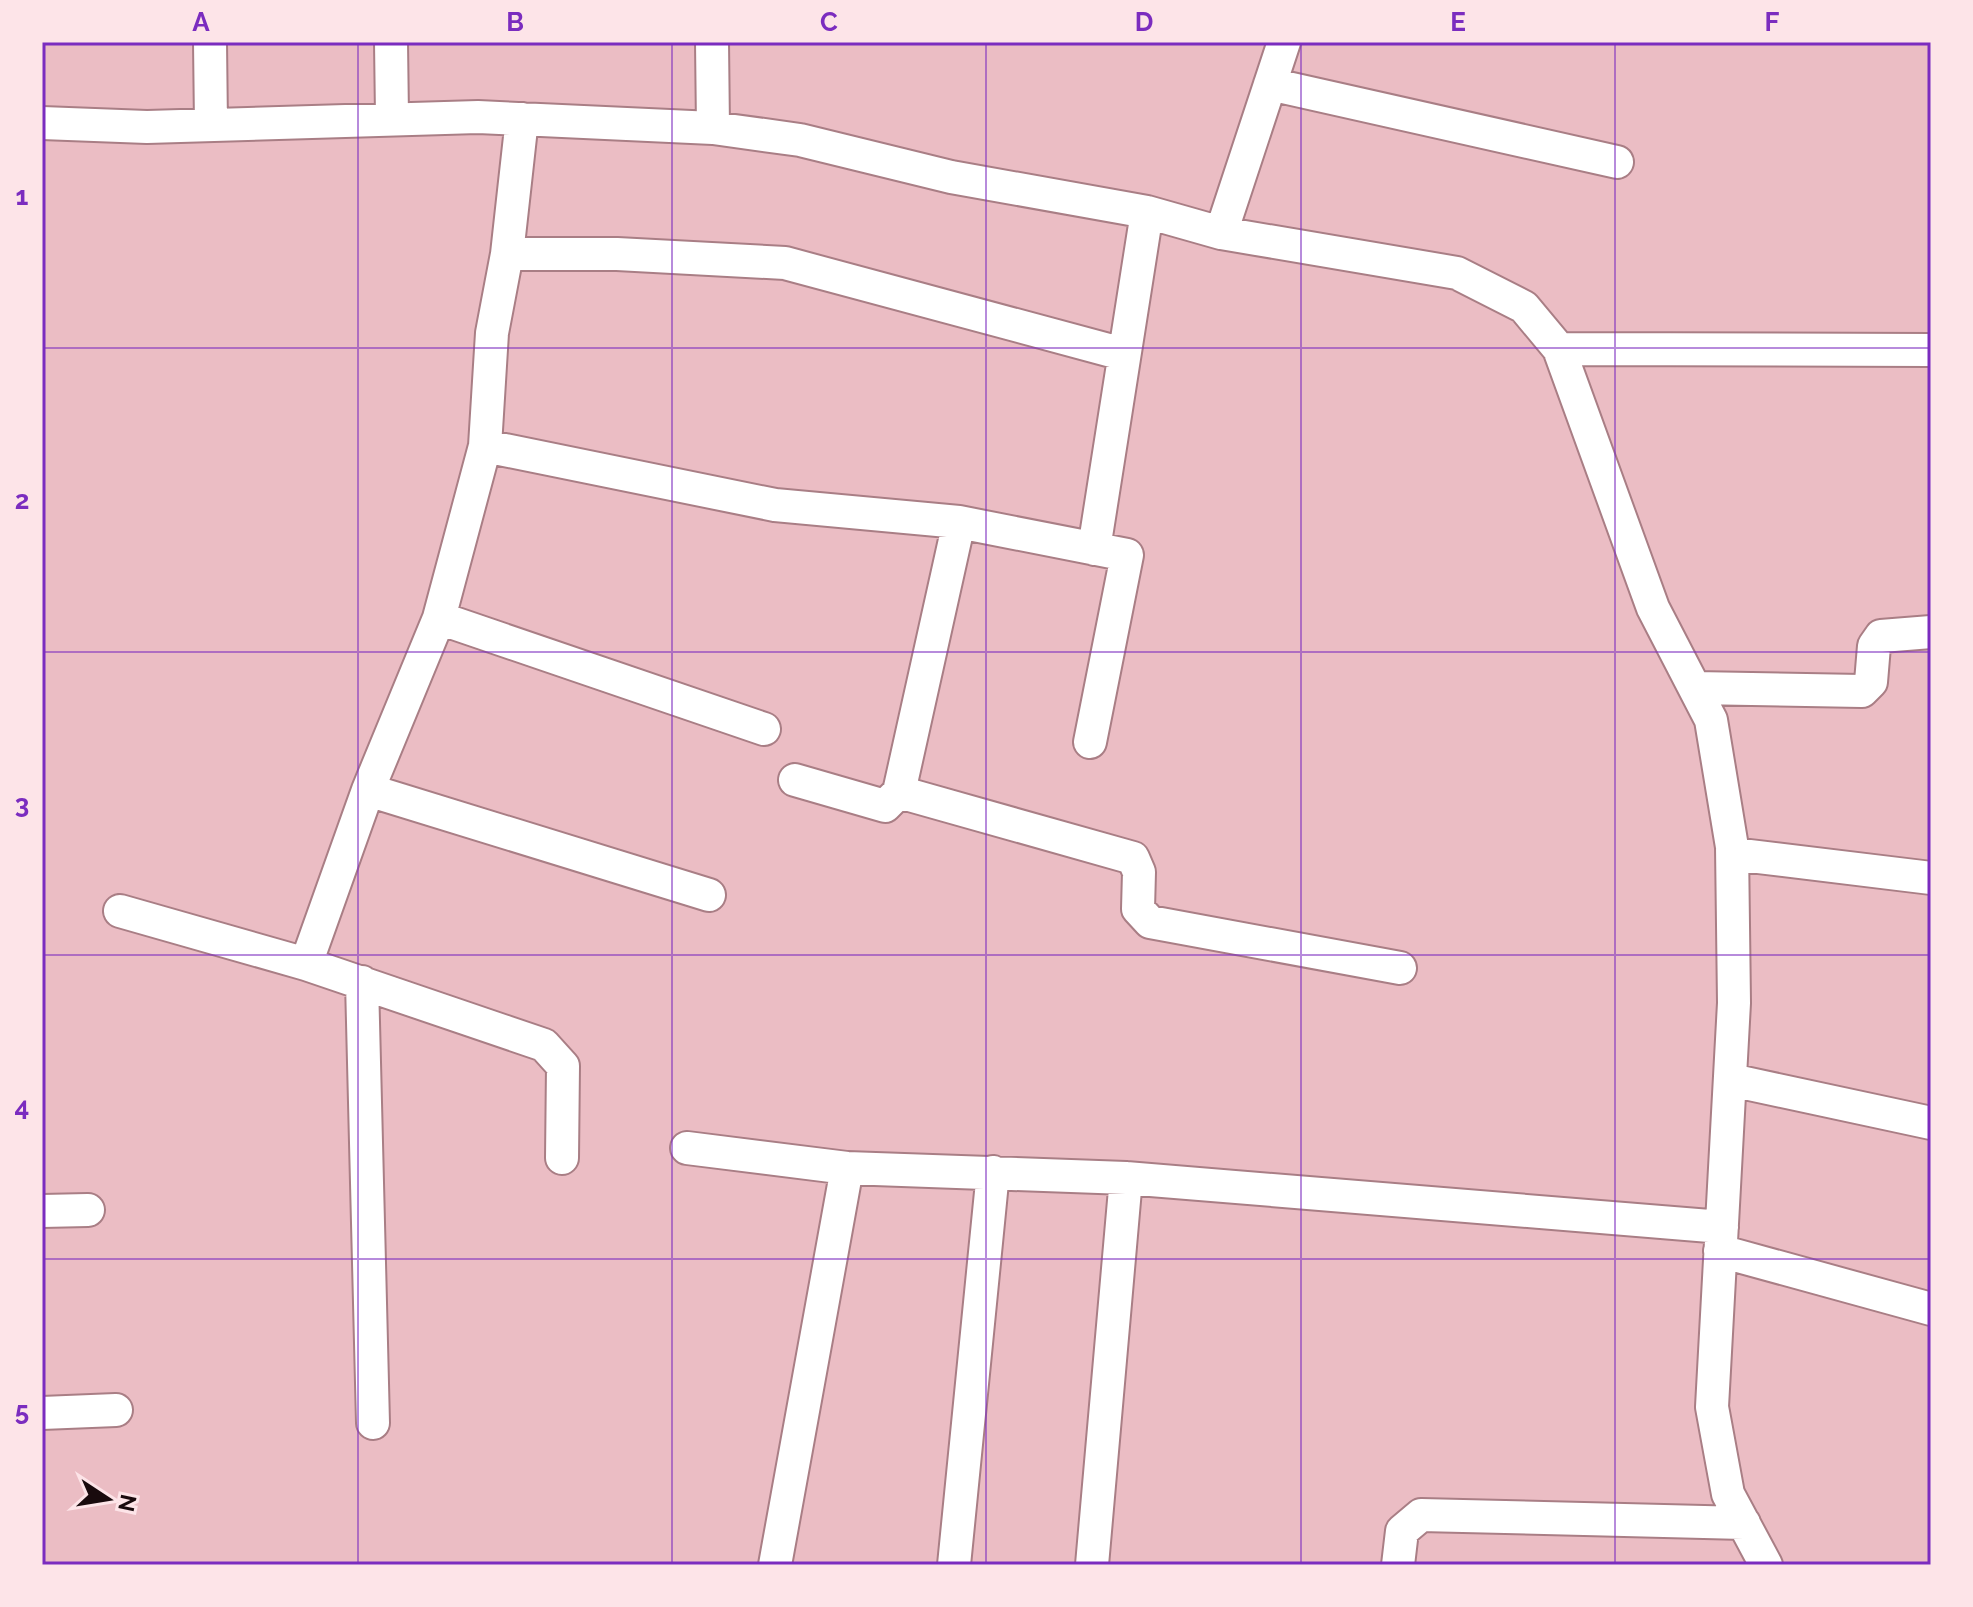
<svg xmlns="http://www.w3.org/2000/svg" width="1973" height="1607" font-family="Raleway,sans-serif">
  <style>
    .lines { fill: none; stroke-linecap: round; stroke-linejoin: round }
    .street-casing { stroke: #a97e85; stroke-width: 36 }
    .street { stroke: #fff; stroke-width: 32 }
    .grid { fill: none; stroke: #7b2cbf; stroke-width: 2; stroke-opacity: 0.55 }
    .neatline { fill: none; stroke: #7b2cbf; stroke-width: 3 }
    .grid-label { font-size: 26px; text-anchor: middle; font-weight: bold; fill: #7b2cbf }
  </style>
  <rect width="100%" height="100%" fill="#ebbdc4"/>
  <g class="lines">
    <defs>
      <path id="street" d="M210 42 211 125
        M391 42 392 117
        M712 42 713 128
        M1270 84 1617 162
        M42 123 147 127 478 117 713 128 800 140 951 177 1147 212 1221 233 1457 273 1524 307 1559 349 1653 608 1711 720 1732 847 1734 1003 1712 1407 1728 1494 1766 1565
        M1221 233 1284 42
        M507 254H617L785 263 1123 354
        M1559 349 1931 350
        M485 446 775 505 959 522 1127 555 1090 742
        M1094 549 1147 212
        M439 618 764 729
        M1695 688 1862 691 1871 682 1874 646 1881 636 1931 632
        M795 780 885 806 899 792 959 522
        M368 790 709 895
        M899 792 1133 858 1139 872 1138 909 1150 922 1400 968
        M1733 854 1931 878
        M120 911 306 964 544 1045 563 1066 562 1158
        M306 964 368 790 439 618 485 446 492 333 507 254 522 119
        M362 982 373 1423
        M1731 1080 1931 1123
        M687 1148 847 1168 1126 1178 1722 1227
        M42 1211 88 1210
        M1720 1251 1931 1309
        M42 1413 116 1410
        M775 1565 847 1168
        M954 1565 993 1172
        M1092 1565 1126 1178
        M1398 1565 1402 1531 1421 1515 1744 1523"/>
    </defs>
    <use href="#street" class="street-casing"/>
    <use href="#street" class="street"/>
  </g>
  <path class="grid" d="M358 42V1565M672 42V1565M986 42V1565M1301 42V1565M1615 42V1565M42 348H1931M42 652H1931M42 955H1931M42 1259H1931"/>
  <rect width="1973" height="1607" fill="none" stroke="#fde4e8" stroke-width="88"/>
  <g transform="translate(108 1499) rotate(102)" stroke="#fde4e8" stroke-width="6" paint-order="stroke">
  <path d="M0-6L14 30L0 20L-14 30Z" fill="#190a0d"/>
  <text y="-12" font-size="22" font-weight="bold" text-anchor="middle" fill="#190a0d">N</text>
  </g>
  <rect x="44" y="44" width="1885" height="1519" class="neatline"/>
  <g class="grid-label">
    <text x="201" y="31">A</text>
    <text x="515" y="31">B</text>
    <text x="829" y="31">C</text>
    <text x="1144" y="31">D</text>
    <text x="1458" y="31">E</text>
    <text x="1772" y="31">F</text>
    <text x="22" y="205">1</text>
    <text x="22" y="509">2</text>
    <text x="22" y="813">3</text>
    <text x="22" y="1116">4</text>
    <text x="22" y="1420">5</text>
  </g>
</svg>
